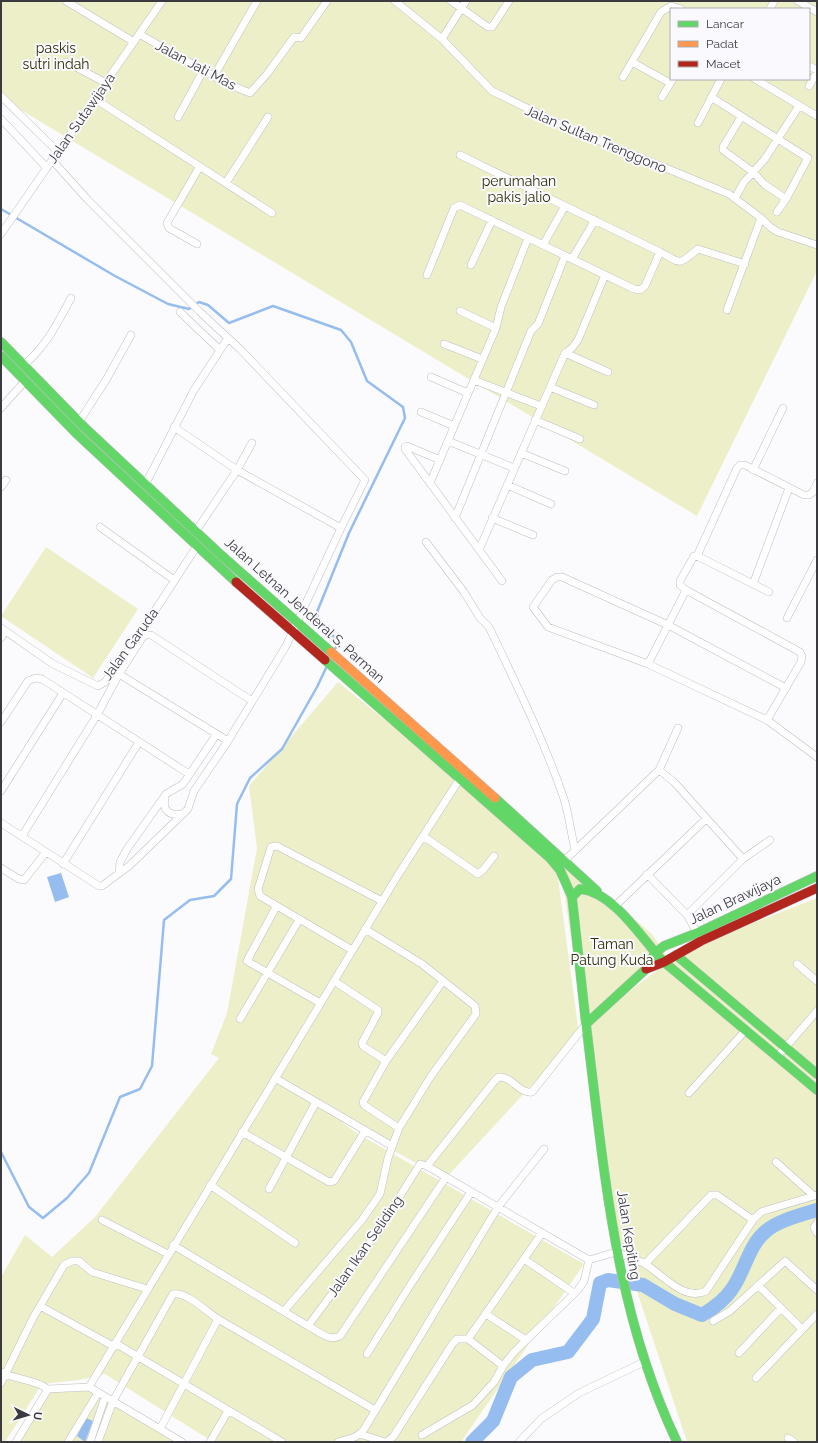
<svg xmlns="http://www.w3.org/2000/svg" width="818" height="1443" font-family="Raleway,sans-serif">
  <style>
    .green { fill: #edefc8; fill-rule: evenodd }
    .water { fill: #96bdf0 }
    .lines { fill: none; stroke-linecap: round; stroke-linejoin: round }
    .stream { stroke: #96bdf0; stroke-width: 2.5 }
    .river { stroke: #96bdf0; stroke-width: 14 }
    .street-casing { stroke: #bfbfc2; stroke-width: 8 }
    .fast-casing { stroke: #bfbfc2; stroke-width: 10 }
    .slow-casing { stroke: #bfbfc2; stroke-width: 10 }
    .jam-casing { stroke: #bfbfc2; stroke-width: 10 }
    .street { stroke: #fefeff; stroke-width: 7 }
    .fast { stroke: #63d668; stroke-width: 9 }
    .slow { stroke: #ff974d; stroke-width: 9 }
    .jam { stroke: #b3261e; stroke-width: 9 }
    .labels { text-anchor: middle; stroke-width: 4; stroke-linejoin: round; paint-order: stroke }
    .park-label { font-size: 14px; fill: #2e2f05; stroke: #fafafe }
    .street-label { font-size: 14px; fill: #3b3b3f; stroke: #fafafe }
  </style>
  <rect width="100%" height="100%" fill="#fbfbfd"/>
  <path class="green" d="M1 1H817V271L697 516 1 98ZM671 9H809V79H671Z
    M46 547 138 609 93 678 1 616Z
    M338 682 555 856 579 1034 445 1179 340 1121 355 1132 584 1264 461 1442H213L105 1374 79 1380 42 1384 5 1442H1V1277L25 1235 52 1257 95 1217 219 1058 211 1054 227 1013 257 848 249 786Z
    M559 855 652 934 667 957 630 990 582 1017Z
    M817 898V1442H687L619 1237 586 1024 684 950Z
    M89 1387 185 1442H14L54 1388Z"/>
  <path class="water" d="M61 873 69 897 55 902 47 877Z
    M86 1418 93 1421 85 1442 77 1436Z"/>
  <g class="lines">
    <path class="stream" d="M1 209 115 276 168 304 189 309 199 302 208 305 229 323 273 306 341 330 351 342 367 381 403 407 405 418 349 533 317 612 319 624 339 641 334 651
      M1 1152 29 1207 43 1218 67 1198 89 1173 120 1097 140 1089 152 1066 164 920 190 900 214 896 231 879 237 804 250 778 282 749 317 687 327 666"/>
    <path class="river" d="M472 1442 493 1421 511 1377 532 1360 568 1352 593 1319 600 1283 608 1280 643 1285 675 1304 702 1315C714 1308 724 1301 732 1289 745 1271 748 1246 766 1231 779 1220 801 1215 817 1210"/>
    <defs>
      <path id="street" d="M66 1 134 42
        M395 1 442 39 492 91 568 128 729 194 761 218 770 227 778 232 817 245
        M451 1 488 27H492L509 1
        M798 1 817 12
        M770 9 774 1
        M139 34 226 83 250 93 267 74 294 37 301 38 327 1
        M442 39 466 1
        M66 62 106 83
        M632 62 670 83
        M809 66 817 70
        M214 76 257 1
        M623 77 661 12 671 6 681 9
        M755 79 817 116
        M809 86 817 72
        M1 96 58 152
        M662 97 673 79
        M711 97 808 158 786 199 777 212
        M95 99 272 213
        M178 117 203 71
        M741 117 723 147V150L753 172 764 184 786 199
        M1 119 47 168
        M698 123 721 79
        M460 155 565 206
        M226 183 268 117
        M735 198 744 182 764 160 799 106
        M1 234 162 1
        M197 244 169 228 167 223 200 166
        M543 245 634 289 640 290 645 286 660 252
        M572 259 595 220
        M471 265 492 220
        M427 275 454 208 460 205 543 245 565 206 660 252C683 264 677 266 698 249L745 264
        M727 310 761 218
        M460 311 496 328
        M180 312 220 350
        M444 344 482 359
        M565 353 608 372
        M24 365C47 345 57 324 71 298
        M431 377 468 393
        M474 380 541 406
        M550 387 594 405
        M1 408 26 380
        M421 412 454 426
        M535 420 580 439
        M79 422 106 380 131 335
        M174 427 237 470 341 528
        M448 441 514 468
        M521 453 565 471
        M440 460 407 446 405 447V449L502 581
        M753 470 783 408
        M430 483 496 328 501 307 528 238
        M145 485 194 390 228 338
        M507 485 551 504
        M1 487 6 480
        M455 518 531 331 538 324 565 256
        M492 518 533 535
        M100 527 174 580
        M196 531 237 470 252 443
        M426 542 464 592 480 618 489 627C516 684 544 740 564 799 569 815 571 833 575 850
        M479 550 565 353 572 348 578 340 605 275
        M697 556 769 592
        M753 584 789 488
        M686 590 680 585V581L694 556H697L737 468 740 465H745L804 495H809L813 492 817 483
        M787 618 817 560
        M1 628 53 664 98 686 105 682 143 629 197 546
        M1 638 5 631
        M648 664 686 590 800 652 802 656 801 662 767 720
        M119 674 228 741
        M786 688 668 625 562 577H557L552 580 533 607 548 627 648 664 767 720 817 757
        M1 722 28 681 36 678 42 679 189 774
        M659 770 674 782 743 859
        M1 791 63 693
        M165 798C162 811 170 816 182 814
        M1 823 99 886H102L129 866 188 809 194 791 228 741 286 646 341 528 365 480 240 349 200 312 87 199 52 160
        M22 836 97 715 119 674 142 638 146 635H151L252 701
        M423 836 478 874 483 870 494 856
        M565 860 659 770 678 728
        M63 864 139 742
        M1 868 19 879 24 880 46 852
        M119 873 120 862 127 849 166 794 183 784 216 735
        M647 874 687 915
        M276 907 247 961 320 1003
        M614 907 706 819
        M698 934 687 915 743 859 770 840
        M352 950 260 896 258 889 271 847 277 846 382 901
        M797 964 817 981
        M334 981 378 1010V1013L362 1043 363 1046 386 1061
        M240 1019 299 920
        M778 1056 817 1011
        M275 1078 392 1146
        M689 1093 745 1031
        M399 1128 364 1105 363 1102 386 1061 443 981
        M242 1132 329 1182 334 1181 365 1131
        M776 1162 814 1196
        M427 1166 496 1079 499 1077C512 1076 519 1094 532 1092L586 1024
        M210 1185 295 1243
        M269 1189 316 1102
        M102 1220 168 1254
        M817 1223 814 1227 817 1233
        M173 1245 308 1326C318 1331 329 1342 340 1336L446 1177
        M524 1259 574 1293
        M645 1264 711 1195H717L753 1220
        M758 1285 802 1329
        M40 1306 113 1346
        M284 1311 362 1220 380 1194 388 1158 399 1128 431 1076 476 1014 475 1006 422 964 365 929
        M486 1314 526 1340
        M713 1321 730 1311 785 1261 817 1290
        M308 1326 377 1233 420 1164 427 1166 589 1260 616 1252C626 1256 636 1259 645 1264 662 1274 684 1302 706 1291L753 1220 761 1212 767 1210 817 1195
        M468 1339 503 1366
        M115 1343 282 1442
        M739 1353 781 1308
        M367 1354 409 1287 471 1192
        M1 1372C16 1380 34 1379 48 1389
        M756 1378 817 1314
        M1 1383 33 1318 64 1265 72 1261H79L92 1272 147 1289
        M89 1387 182 1442
        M160 1429 218 1319 375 1410
        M360 1434 385 1442
        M422 1435 473 1405 494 1382 503 1366 514 1352 578 1290 584 1281 589 1260
        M788 1438 794 1442
        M16 1442 48 1389 89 1387 398 875 459 780
        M68 1442 98 1393
        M90 1442 105 1397
        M98 1442 113 1401 173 1294C186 1291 207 1312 218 1319
        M210 1442 228 1411
        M338 1442 355 1437 363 1431 498 1207 544 1149
        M386 1442 393 1437 453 1343 457 1339H468L542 1233
        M519 1442 541 1419 579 1393 644 1362"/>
      <path id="fast" d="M1 342 84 427 221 555 331 652
        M1 356 77 434 236 582
        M325 660 550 858 560 870 572 897 586 1024
        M495 798 597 891
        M572 897 580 889C613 892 640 936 661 959
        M676 955 817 1074
        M664 962 817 1090
        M586 1024C604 1167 614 1310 677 1442
        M586 1024 646 969 655 953 664 946 697 933 817 876"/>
      <path id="slow" d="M331 652 495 798"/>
      <path id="jam" d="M236 582 325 660
        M646 969 664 962 701 941 817 888"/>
    </defs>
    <use href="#street" class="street-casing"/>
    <use href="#fast" class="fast-casing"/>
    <use href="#slow" class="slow-casing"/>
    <use href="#jam" class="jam-casing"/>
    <use href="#street" class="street"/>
    <use href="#fast" class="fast"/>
    <use href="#slow" class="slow"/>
    <use href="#jam" class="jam"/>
  </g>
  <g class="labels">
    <g class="park-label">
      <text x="56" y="53">paskis<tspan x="56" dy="16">sutri indah</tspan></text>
      <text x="519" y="186">perumahan<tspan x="519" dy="16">pakis jalio</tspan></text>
      <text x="612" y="949">Taman<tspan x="612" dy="16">Patung Kuda</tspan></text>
    </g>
    <g class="street-label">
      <text transform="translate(196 65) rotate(28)" y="5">Jalan Jati Mas</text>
      <text transform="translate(81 118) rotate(-55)" y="5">Jalan Sutawijaya</text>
      <text transform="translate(596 139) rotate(23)" y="5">Jalan Sultan Trenggono</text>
      <text transform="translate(305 610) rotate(42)" y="5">Jalan Letnan Jenderal S. Parman</text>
      <text transform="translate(130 644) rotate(-54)" y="5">Jalan Garuda</text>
      <text transform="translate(735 899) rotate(-25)" y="5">Jalan Brawijaya</text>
      <text transform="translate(629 1235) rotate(81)" y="5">Jalan Kepiting</text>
      <text transform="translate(365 1246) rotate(-55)" y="5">Jalan Ikan Seliding</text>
    </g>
  </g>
  <rect width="818" height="1443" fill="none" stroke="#3b3b3f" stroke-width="4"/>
  <rect x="670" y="8" width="140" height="72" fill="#fafafe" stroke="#aeaeb2"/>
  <rect x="678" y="21" width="20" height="6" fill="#63d668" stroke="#aeaeb2"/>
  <text x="706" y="28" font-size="12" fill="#3b3b3f">Lancar</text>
  <rect x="678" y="41" width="20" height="6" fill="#ff974d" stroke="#aeaeb2"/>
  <text x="706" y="48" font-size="12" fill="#3b3b3f">Padat</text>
  <rect x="678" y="61" width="20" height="6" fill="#b3261e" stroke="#aeaeb2"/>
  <text x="706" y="68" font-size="12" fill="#3b3b3f">Macet</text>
  <g transform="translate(28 1415) rotate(95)" stroke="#fafafe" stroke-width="3" paint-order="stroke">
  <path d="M0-3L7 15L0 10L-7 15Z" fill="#3b3b3f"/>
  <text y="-6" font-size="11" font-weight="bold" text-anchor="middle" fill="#3b3b3f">U</text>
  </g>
</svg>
